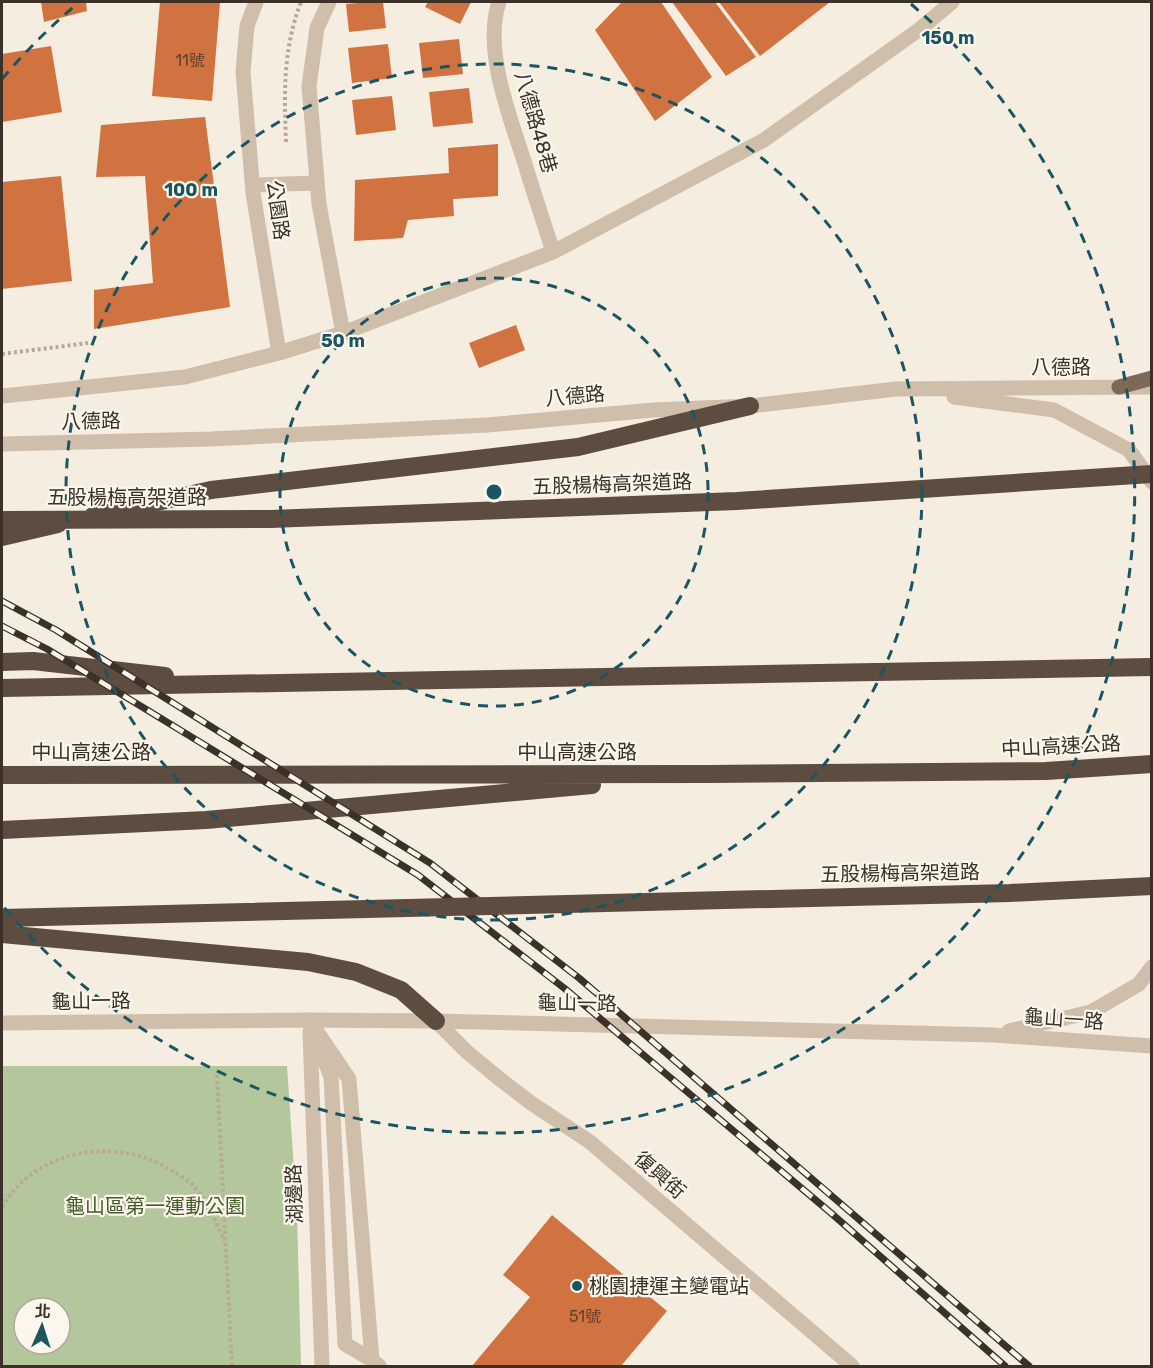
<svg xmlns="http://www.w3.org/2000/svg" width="1153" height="1368" font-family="Rubik,'Noto Sans TC',sans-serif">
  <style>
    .green { fill: #b4c69c; fill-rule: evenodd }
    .building { fill: #d17241 }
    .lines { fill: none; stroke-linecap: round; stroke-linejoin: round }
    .path { stroke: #bba893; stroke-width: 4; stroke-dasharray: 3 3; stroke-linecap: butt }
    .minor { stroke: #cfbea9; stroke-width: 15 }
    .major { stroke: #7e6959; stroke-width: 15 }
    .highway { stroke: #5d4c40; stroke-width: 18 }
    .rail-casing { stroke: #3b3129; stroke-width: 7 }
    .rail { stroke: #fcf6ec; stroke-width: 4.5; stroke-dasharray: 14; stroke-linecap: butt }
    .highway-bridge { stroke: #5d4c40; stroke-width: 18 }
    .ring { fill: none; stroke: #1a5661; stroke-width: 3; stroke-dasharray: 10 8 }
    .poi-dot { fill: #1a5661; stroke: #fcf6ec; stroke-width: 2 }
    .labels { text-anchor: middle; stroke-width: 4.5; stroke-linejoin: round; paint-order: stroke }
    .number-label { font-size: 16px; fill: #60412f }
    .street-label { font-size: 20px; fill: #3b3129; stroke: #fcf6ec }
    .park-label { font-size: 20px; fill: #455c2a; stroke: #fcf6ec }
    .poi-label { font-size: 20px; fill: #3b3129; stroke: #fcf6ec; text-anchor: start }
    .centre { fill: #1a5661; stroke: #fcf6ec; stroke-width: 3 }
    .ring-label { font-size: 18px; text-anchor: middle; font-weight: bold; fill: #1a5661; stroke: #fcf6ec; stroke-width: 4.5; stroke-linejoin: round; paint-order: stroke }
  </style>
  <rect width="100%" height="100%" fill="#f5eddf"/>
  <path class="green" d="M2 1066H287L297 1214 301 1366H2ZM24 1308H60V1344H24Z"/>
  <path class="building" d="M41 2H86L87 11 44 22Z
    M160 2H220L212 101 152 96Z
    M370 2H383L386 28 349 32 346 4Z
    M428 2H471L460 24 425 7Z
    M622 2H661L712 77 655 121 595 30Z
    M672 2H715L756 57 726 76Z
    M719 2H830L760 56Z
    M459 39 463 74 423 78 419 43Z
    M388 44 392 78 352 83 348 48Z
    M51 46 62 112 2 122V54Z
    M469 88 473 123 433 127 429 92Z
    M392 96 396 130 356 135 352 100Z
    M205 117 230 307 94 329V290L153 283 145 176 96 177 101 125Z
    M498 144V196L453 199 454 216 408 220 403 238 354 241 355 180 449 173 448 148Z
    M61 176 72 281 2 289V182Z
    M516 325 525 350 479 368 469 343Z
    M552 1215 667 1311 621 1366H472L530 1297 503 1275Z"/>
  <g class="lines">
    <path class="path" d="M286 142C284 92 283 49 301 2
      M2 354 88 343
      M217 1075 232 1366
      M2 1207C36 1148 119 1135 174 1172 180 1176 188 1180 193 1185 207 1201 216 1222 224 1241"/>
    <path class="minor" d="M256 2 247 26 243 72 253 193 279 353
      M329 2 317 28 309 86 319 204 343 333
      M499 2C483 50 510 117 525 164 534 194 544 223 553 252
      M253 185 317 183
      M2 396 185 377 279 353 343 333 553 252 764 140 920 29 952 2
      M954 397 1054 410 1129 450 1152 482
      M2 444 212 439 487 425 654 410 750 406 896 389 1152 387
      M309 1020 349 1079 372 1360 379 1366
      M436 1021 467 1052 501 1080 531 1103 590 1142 852 1366
      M2 1023 309 1020 436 1021 994 1035 1152 1046
      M1009 1031 1091 1012 1139 984 1152 967
      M310 1032 322 1366
      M319 1045 331 1077 345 1344 372 1360"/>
    <path class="major" d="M1119 387 1152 378"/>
    <path class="highway" d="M93 516 211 490 578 447 750 406
      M2 537 58 524
      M2 662 33 661 165 676
      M2 688 1152 667
      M2 775 709 774 1046 771 1152 764
      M2 830 206 820 592 785
      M2 934 308 962 356 972 401 990 436 1021"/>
    <defs>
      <path id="rail" d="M2 601 56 630 430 863 579 978 1029 1366
        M2 626 47 649 418 875 564 988 831 1213 1005 1366"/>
    </defs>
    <use href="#rail" class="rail-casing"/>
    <use href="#rail" class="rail"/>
    <path class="highway-bridge" d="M2 520 271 519 737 501 1152 474
      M2 918 1010 893 1152 886"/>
  </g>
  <g class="ring">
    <circle cx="494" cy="492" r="214"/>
    <circle cx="494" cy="492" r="428"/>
    <path d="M2 79A642 642 0 0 1 77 4M911 4A642 642 0 1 1 2 905"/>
  </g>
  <circle class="poi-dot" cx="577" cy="1286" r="6"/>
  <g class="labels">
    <g class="number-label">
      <text x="190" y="66">11號</text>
      <text x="585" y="1322">51號</text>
    </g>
    <g class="street-label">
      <text transform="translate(536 122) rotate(74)" y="7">八德路48巷</text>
      <text transform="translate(278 210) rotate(82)" y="7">公園路</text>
      <text x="1061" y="374">八德路</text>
      <text transform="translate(575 396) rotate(-5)" y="7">八德路</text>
      <text transform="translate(91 421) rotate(-1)" y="7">八德路</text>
      <text transform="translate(612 484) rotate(-2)" y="7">五股楊梅高架道路</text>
      <text x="127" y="504">五股楊梅高架道路</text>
      <text transform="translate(1061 746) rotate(-3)" y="7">中山高速公路</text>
      <text x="91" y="759">中山高速公路</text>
      <text x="577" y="759">中山高速公路</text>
      <text transform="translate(900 873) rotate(-1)" y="7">五股楊梅高架道路</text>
      <text transform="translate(91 1001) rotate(-1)" y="7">龜山一路</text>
      <text transform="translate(577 1003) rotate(1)" y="7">龜山一路</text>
      <text transform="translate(1064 1019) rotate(4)" y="7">龜山一路</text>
      <text transform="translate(660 1175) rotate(41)" y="7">復興街</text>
      <text transform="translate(294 1194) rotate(-92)" y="7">湖邊路</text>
    </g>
    <g class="park-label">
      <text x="155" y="1213">龜山區第一運動公園</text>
    </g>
    <g class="poi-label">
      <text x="589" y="1293">桃園捷運主變電站</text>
    </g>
  </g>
  <circle cx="494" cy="492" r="9" class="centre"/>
  <g class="ring-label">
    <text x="948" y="44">150 m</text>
    <text x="191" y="196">100 m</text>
    <text x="343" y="347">50 m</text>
  </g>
  <rect width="1153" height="1368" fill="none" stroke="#3b3129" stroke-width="6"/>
  <g transform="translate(42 1326) rotate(3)"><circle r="28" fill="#fcf6ec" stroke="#afa79e" stroke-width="1.5"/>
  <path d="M0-4.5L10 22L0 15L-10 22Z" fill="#1a5661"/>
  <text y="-9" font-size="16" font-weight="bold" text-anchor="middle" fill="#3b3129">北</text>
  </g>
</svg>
